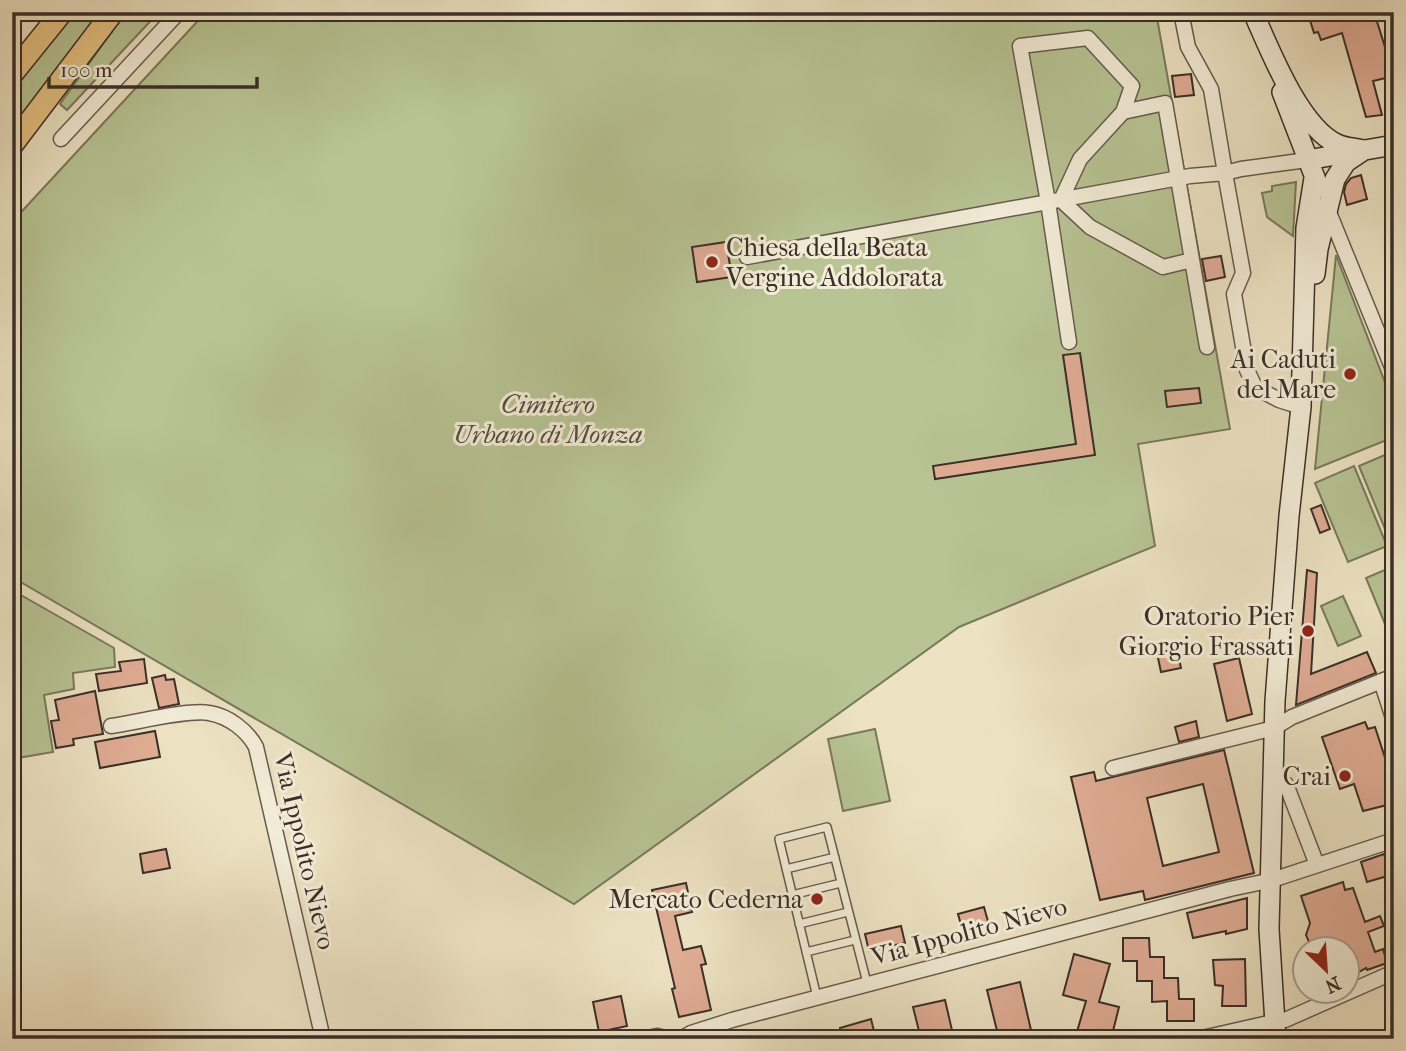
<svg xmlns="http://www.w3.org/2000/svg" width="1406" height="1051" font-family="'IM FELL French Canon',serif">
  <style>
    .green { fill: #b8c494; stroke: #79795e; stroke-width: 2 }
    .building { fill: #e0ad95; stroke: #3a2e28; stroke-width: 2; fill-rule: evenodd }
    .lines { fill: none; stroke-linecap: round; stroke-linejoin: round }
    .lane-casing { stroke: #675b4f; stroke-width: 10 }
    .street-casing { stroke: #675b4f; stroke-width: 17 }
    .secondary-casing { stroke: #3a2e28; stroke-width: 22 }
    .primary-casing { stroke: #3a2e28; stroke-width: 24 }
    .lane { stroke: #f3edd8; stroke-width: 7 }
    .street { stroke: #f3edd8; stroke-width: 14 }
    .secondary { stroke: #f3edd8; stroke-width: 19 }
    .primary { stroke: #e6c282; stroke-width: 21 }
    .poi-dot { fill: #8f2418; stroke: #f3edd8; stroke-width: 2.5 }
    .labels { text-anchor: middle; stroke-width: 6; stroke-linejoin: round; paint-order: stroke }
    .poi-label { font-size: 26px; fill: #3a2e28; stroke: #f3edd8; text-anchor: end }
    .park-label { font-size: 26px; font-style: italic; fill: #534c3e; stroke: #f3edd8 }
    .street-label { font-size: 26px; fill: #3a2e28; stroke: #f3edd8 }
  </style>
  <rect width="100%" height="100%" fill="#ede3c3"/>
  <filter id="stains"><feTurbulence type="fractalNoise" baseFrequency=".00286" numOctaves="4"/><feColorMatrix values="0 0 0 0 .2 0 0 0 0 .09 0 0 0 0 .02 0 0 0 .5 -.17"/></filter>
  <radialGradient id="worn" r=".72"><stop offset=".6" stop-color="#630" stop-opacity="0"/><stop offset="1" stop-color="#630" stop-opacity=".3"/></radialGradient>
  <path class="green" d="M74 12H104L12 132V88Z
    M126 12H159L67 110 60 104Z
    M206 12H1156L1230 429 1138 444 1155 546 959 627 574 904 12 577V222Z
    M1296 182 1293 236 1267 217 1262 193 1272 191V186Z
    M1336 255 1394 406V437L1315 469Z
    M1394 451V545L1392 546 1359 466Z
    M1354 466 1387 546 1348 562 1315 483Z
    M1394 566V646L1366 578Z
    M12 590 114 648 115 667 73 673 74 689 44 695 53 752 12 759Z
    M1343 596 1361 636 1338 646 1321 606Z
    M875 729 890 801 843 811 828 739Z"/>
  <path class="building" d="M1326 12H1374L1394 76 1373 81 1382 115 1366 117 1342 33 1321 40 1318 32 1314 33 1309 17Z
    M1191 74 1194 95 1175 97 1172 76Z
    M1361 175 1367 199 1347 205 1344 192 1346 184 1351 178Z
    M726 242 732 277 697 282 692 247Z
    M1221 256 1225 277 1206 281 1202 259Z
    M1080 353 1095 455 935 479 933 466 1076 444 1063 355Z
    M1199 388 1201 403 1167 407 1165 391Z
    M1321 505 1330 529 1320 533 1311 509Z
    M1307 570 1317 573 1311 674 1367 652 1376 673 1296 705Z
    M1177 649 1181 668 1161 672 1157 653Z
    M1239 658 1252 714 1227 721 1214 664Z
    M144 659 147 683 99 691 96 674 121 671 119 662Z
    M165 675 166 680 174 679 179 704 159 708 152 678Z
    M95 691 103 734 73 739 74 745 56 748 51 721 59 720 55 700Z
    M1196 721 1199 737 1179 742 1175 727Z
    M1365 722 1368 729 1375 727 1390 773 1394 771V800L1390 802 1391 804 1363 811 1354 784 1340 789 1322 737Z
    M155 731 160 757 100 768 95 742Z
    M1224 750 1254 873 1145 900 1143 891 1100 900 1071 777 1094 772 1096 781ZM1203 784 1219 852 1163 866 1147 798Z
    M166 849 170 868 143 873 140 854Z
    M1384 854 1391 875 1367 882 1361 862Z
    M1343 882 1345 890 1353 888 1365 922 1380 916 1384 926 1368 932 1375 952 1383 949 1387 963 1367 970 1366 968 1347 979V949H1312L1306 935 1310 923 1301 896Z
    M686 883 692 912 675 916 683 950 701 946 706 964 701 965 711 1010 679 1017 672 989 675 988 652 890Z
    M1247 898V929L1226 934V931L1193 938 1187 913Z
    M984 907 989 925 963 932 958 914Z
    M901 926 905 943 869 951 865 934Z
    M1123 938H1149L1150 957H1164V978H1178L1179 999H1194V1021H1167V1001L1152 1002V981H1137V961H1123Z
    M1074 954 1110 964 1099 1002 1119 1007 1111 1039H1087L1076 1035 1086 1001 1063 995Z
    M1245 959 1246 1006H1222L1223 986 1215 985 1213 960Z
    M1020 982 1033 1039H999L987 990Z
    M621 996 627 1026 599 1032 593 1002Z
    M945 1000 954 1039H921L913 1007Z
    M871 1019 876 1039H843L840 1028Z"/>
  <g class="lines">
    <defs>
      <path id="lane" d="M206 12 210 16
        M786 869 835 857
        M792 895 841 883
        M799 924 848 912
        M806 952 855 940
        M817 997 779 839 827 827 867 983"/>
      <path id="street" d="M1181 12 1188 47 1211 89 1225 173 1241 169 1307 160
        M61 139 179 12
        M1328 210 1394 372
        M747 257 1190 176 1225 173 1243 273 1234 294 1247 370 1255 387 1279 400 1301 407
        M1192 260 1163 267 1090 227 1061 200 1080 159 1123 112 1165 103 1207 347
        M1069 342 1048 202 1020 46 1088 38 1132 86 1123 112
        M1381 681 1394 721
        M111 726C134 723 189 709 209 713 228 716 247 730 256 747L323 1039
        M1113 768 1274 728 1292 717 1394 676
        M1274 778 1286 784 1317 865
        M1285 1020 1394 972
        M644 1039 657 1036 669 1039
        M681 1039 691 1033 732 1020 1230 889 1272 880 1394 840
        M1198 1039 1273 1022"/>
      <path id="secondary" d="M1253 12C1270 50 1299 126 1337 144 1345 148 1355 148 1364 150
        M1282 92 1319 188
        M1307 160 1394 145
        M1315 274 1318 249 1335 179 1346 162 1364 150
        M1276 1039 1269 929 1275 701 1289 516 1301 407 1306 228 1314 178"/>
      <path id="primary" d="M12 74 62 12
        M12 145 113 12"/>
    </defs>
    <use href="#lane" class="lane-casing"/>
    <use href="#street" class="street-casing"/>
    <use href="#secondary" class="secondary-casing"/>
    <use href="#primary" class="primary-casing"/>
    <use href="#lane" class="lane"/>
    <use href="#street" class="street"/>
    <use href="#secondary" class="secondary"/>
    <use href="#primary" class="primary"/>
  </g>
  <g class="poi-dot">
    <circle cx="712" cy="262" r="7"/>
    <circle cx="1350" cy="374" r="7"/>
    <circle cx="1308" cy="631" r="7"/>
    <circle cx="1345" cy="776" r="7"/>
    <circle cx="817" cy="899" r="7"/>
  </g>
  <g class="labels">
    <g class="poi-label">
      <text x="726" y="256" text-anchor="start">Chiesa della Beata<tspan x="726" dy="30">Vergine Addolorata</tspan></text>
      <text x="1336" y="368">Ai Caduti<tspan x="1336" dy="30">del Mare</tspan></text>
      <text x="1294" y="625">Oratorio Pier<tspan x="1294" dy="30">Giorgio Frassati</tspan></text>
      <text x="1331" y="785">Crai</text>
      <text x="803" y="908">Mercato Cederna</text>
    </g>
    <g class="park-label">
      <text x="548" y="413">Cimitero<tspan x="548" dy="30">Urbano di Monza</tspan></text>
    </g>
    <g class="street-label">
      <text transform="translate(305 851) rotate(77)" y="9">Via Ippolito Nievo</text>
      <text transform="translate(969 931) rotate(-15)" y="9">Via Ippolito Nievo</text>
    </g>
  </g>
  <rect width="1406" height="1051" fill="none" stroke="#ede3c3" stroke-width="42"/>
  <rect x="14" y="14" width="1378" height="1023" fill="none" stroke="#3a2e28" stroke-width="3.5"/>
  <rect x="21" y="21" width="1364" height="1009" fill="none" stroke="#3a2e28" stroke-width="2"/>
  <g transform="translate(1326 970) rotate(155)"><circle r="33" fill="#f3edd8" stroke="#a9a192" stroke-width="2"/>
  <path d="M0-5L12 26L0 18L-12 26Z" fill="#8f2418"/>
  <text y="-10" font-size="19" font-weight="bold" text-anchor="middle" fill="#3a2e28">N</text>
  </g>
  <path d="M49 77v10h208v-10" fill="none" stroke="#3a2e28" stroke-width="3.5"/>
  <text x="60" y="77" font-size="21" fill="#3a2e28" stroke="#f3edd8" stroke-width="5" paint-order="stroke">100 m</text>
  <rect width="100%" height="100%" filter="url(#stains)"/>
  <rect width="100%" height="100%" fill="url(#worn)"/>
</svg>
